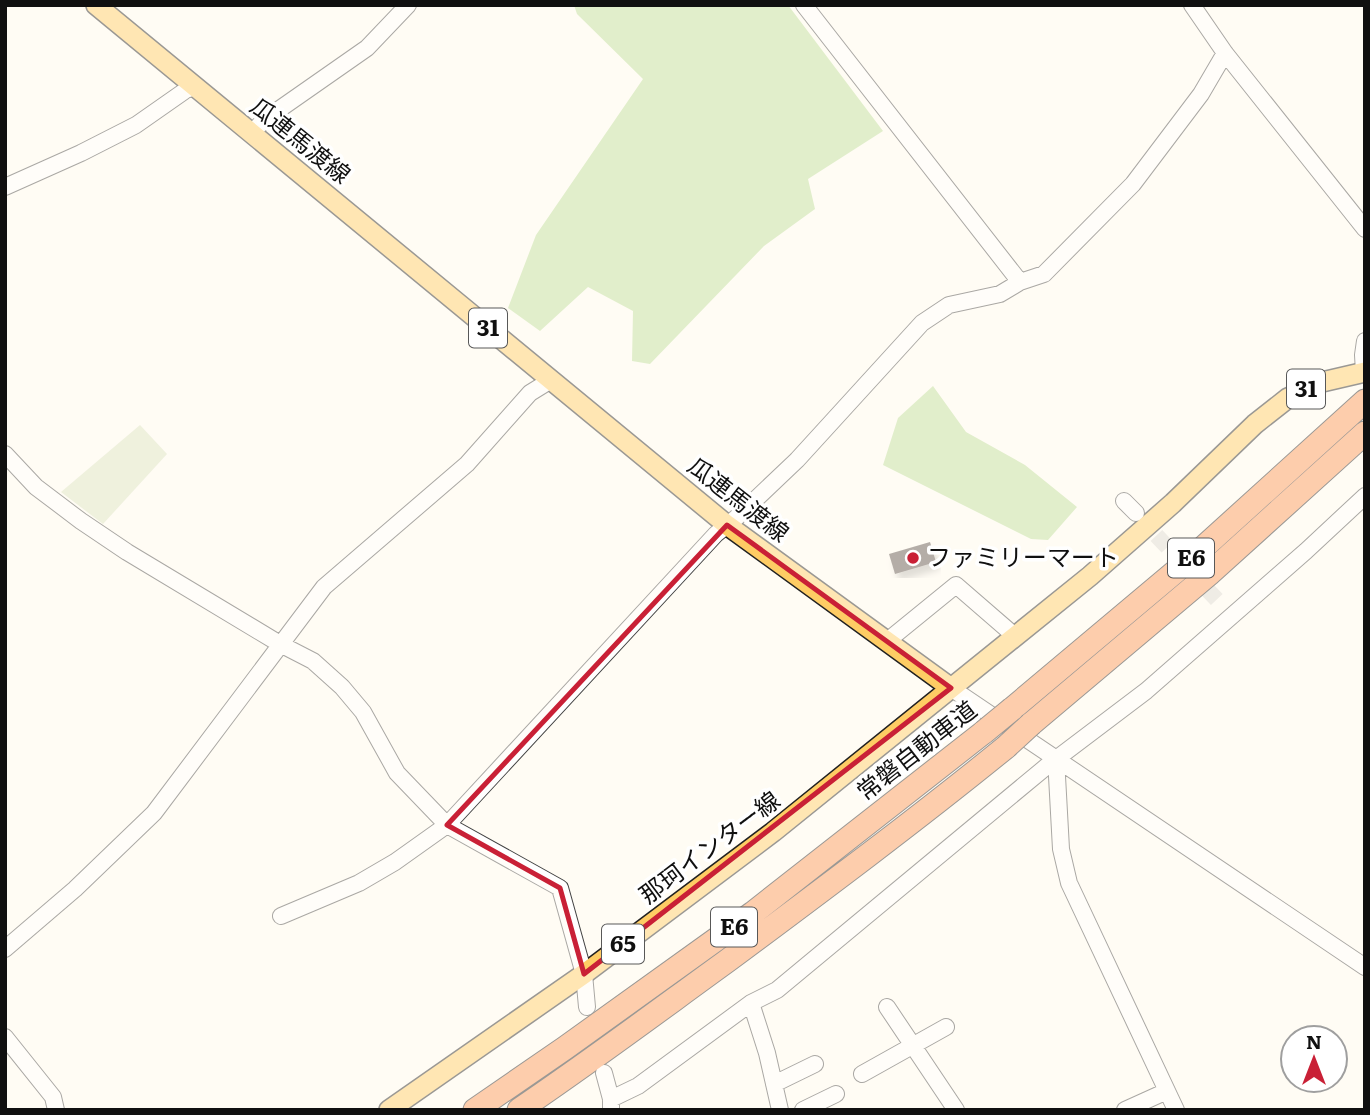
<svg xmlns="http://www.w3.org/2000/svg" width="1370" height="1115" font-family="Literata,'Noto Sans JP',serif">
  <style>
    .forest { fill: #bdde99 }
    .cemetery { fill: #dbe4c2 }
    .building { fill: #5a504c; filter: url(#shadow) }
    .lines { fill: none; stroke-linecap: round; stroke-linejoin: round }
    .minor-tunnel { stroke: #dbd9d2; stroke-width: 16; stroke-dasharray: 16 8; stroke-linecap: butt }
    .minor-casing { stroke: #434343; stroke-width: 18 }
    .major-casing { stroke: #212121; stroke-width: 22 }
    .highway-casing { stroke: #212121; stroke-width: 25 }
    .minor { stroke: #fff; stroke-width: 16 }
    .major { stroke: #fecc64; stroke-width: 19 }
    .highway { stroke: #fb9456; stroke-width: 23 }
    .highway-bridge-casing { stroke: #212121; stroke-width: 25; stroke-linecap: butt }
    .highway-bridge { stroke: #fb9456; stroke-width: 23 }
    .marked { fill: none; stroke: #c92036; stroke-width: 5; stroke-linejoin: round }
    .poi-dot { fill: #c92036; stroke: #fff; stroke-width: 2.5 }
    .labels { text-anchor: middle; stroke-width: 7; stroke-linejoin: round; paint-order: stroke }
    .shield { fill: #fff; stroke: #585858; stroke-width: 2 }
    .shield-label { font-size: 23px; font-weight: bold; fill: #101010 }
    .street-label { font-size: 24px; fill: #101010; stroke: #fff }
    .poi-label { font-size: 24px; fill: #101010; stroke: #fff; text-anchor: start }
  </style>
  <defs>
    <filter id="shadow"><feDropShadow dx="4.5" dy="7" stdDeviation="3.5" flood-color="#0004"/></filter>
  </defs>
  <rect width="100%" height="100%" fill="#fffcf4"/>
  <path class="forest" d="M574 5H788L883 131 808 179 815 209 764 246 650 364 632 361 633 311 588 287 540 331 508 308 536 235 643 79 577 14Z
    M933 386 966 432 1025 465 1077 507 1048 540 1031 539 883 465 898 418Z"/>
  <path class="cemetery" d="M140 425 167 454 103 524 61 492Z"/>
  <path class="building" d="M930 542 936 562 895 574 889 554Z"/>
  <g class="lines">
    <path class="minor-tunnel" d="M1140 518 1220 603"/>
    <defs>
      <path id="minor" d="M804 5 1020 282
        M1192 5 1225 53 1365 229
        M252 133 264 120 367 48 408 5
        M5 187 81 153 136 125 186 90 195 87
        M1364 372 1363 355 1365 341
        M5 454 36 487 81 521 127 552 280 644 313 661 342 687 363 712 397 773 447 825 560 888 584 974 587 1007
        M1124 501 1136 513
        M886 642 956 585 1016 637
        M951 688 1365 967
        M1056 758 1061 849 1069 883 1176 1110
        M281 916 359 883 395 862 447 825 716 534 736 518 797 460 922 323 949 305 1000 294 1020 282 1044 274 1133 184 1201 94 1225 53
        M5 949 75 889 154 813 324 587 467 464 530 393 551 380
        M751 1003 767 1053 780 1110
        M887 1007 956 1110
        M5 1037 53 1097 56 1110
        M604 1073 611 1099V1110
        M862 1074 946 1027
        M774 1084 815 1064
        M611 1099 638 1086 751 1003 777 990 1047 766 1146 691 1306 551 1365 496
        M803 1110 836 1094
        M1125 1110 1167 1091"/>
      <path id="major" d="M96 5 727 525 951 688
        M389 1110 584 974 773 832 1090 576 1173 503 1255 424 1288 398 1322 382 1365 372"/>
      <path id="highway" d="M1012 709 1194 556 1365 401
        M1031 724 1209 574 1365 433
        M475 1110 565 1048 753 913 984 732
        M519 1110C590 1062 658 1011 727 961 821 891 915 821 1006 747"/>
    </defs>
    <use href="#minor" class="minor-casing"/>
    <use href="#major" class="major-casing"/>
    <use href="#highway" class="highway-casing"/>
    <use href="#minor" class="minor"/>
    <use href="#major" class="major"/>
    <use href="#highway" class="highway"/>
    <defs>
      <path id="highway-bridge" d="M984 732 1012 709
        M1006 747 1031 724"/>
    </defs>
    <use href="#highway-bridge" class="highway-bridge-casing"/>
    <use href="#highway-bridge" class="highway-bridge"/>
  </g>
  <path d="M0 0H1370V1115H0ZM727 525 951 688 584 974 560 888 447 825Z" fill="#fffcf4" fill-opacity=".55" fill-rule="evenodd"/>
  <path class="marked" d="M727 525 951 688 584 974 560 888 447 825Z"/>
  <circle class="poi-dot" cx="913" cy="558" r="7"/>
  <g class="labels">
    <g class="shield">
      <rect x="469" y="308.5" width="38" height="39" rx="5"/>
      <rect x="1287" y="369.5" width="38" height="39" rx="5"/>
      <rect x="1168" y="538.5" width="46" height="39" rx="5"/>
      <rect x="711" y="907.5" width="46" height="39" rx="5"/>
      <rect x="602" y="924.5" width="42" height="39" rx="5"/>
    </g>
    <g class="shield-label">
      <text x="488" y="336">31</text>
      <text x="1306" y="397">31</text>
      <text x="1191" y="566">E6</text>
      <text x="734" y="935">E6</text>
      <text x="623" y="952">65</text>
    </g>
    <g class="street-label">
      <text transform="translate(300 141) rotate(39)" y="8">瓜連馬渡線</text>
      <text transform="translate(738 500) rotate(38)" y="8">瓜連馬渡線</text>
      <text transform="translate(917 751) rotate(-38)" y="8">常磐自動車道</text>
      <text transform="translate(710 848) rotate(-37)" y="8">那珂インター線</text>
    </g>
    <g class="poi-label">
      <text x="927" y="566">ファミリーマート</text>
    </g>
  </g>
  <rect width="1370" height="1115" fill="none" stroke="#101010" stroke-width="14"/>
  <g transform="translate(1314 1059)"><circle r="33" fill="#ffffff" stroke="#9f9f9f" stroke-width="2"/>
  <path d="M0-5L12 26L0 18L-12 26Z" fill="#c92036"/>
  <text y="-10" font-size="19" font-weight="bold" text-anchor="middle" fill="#101010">N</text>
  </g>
</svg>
